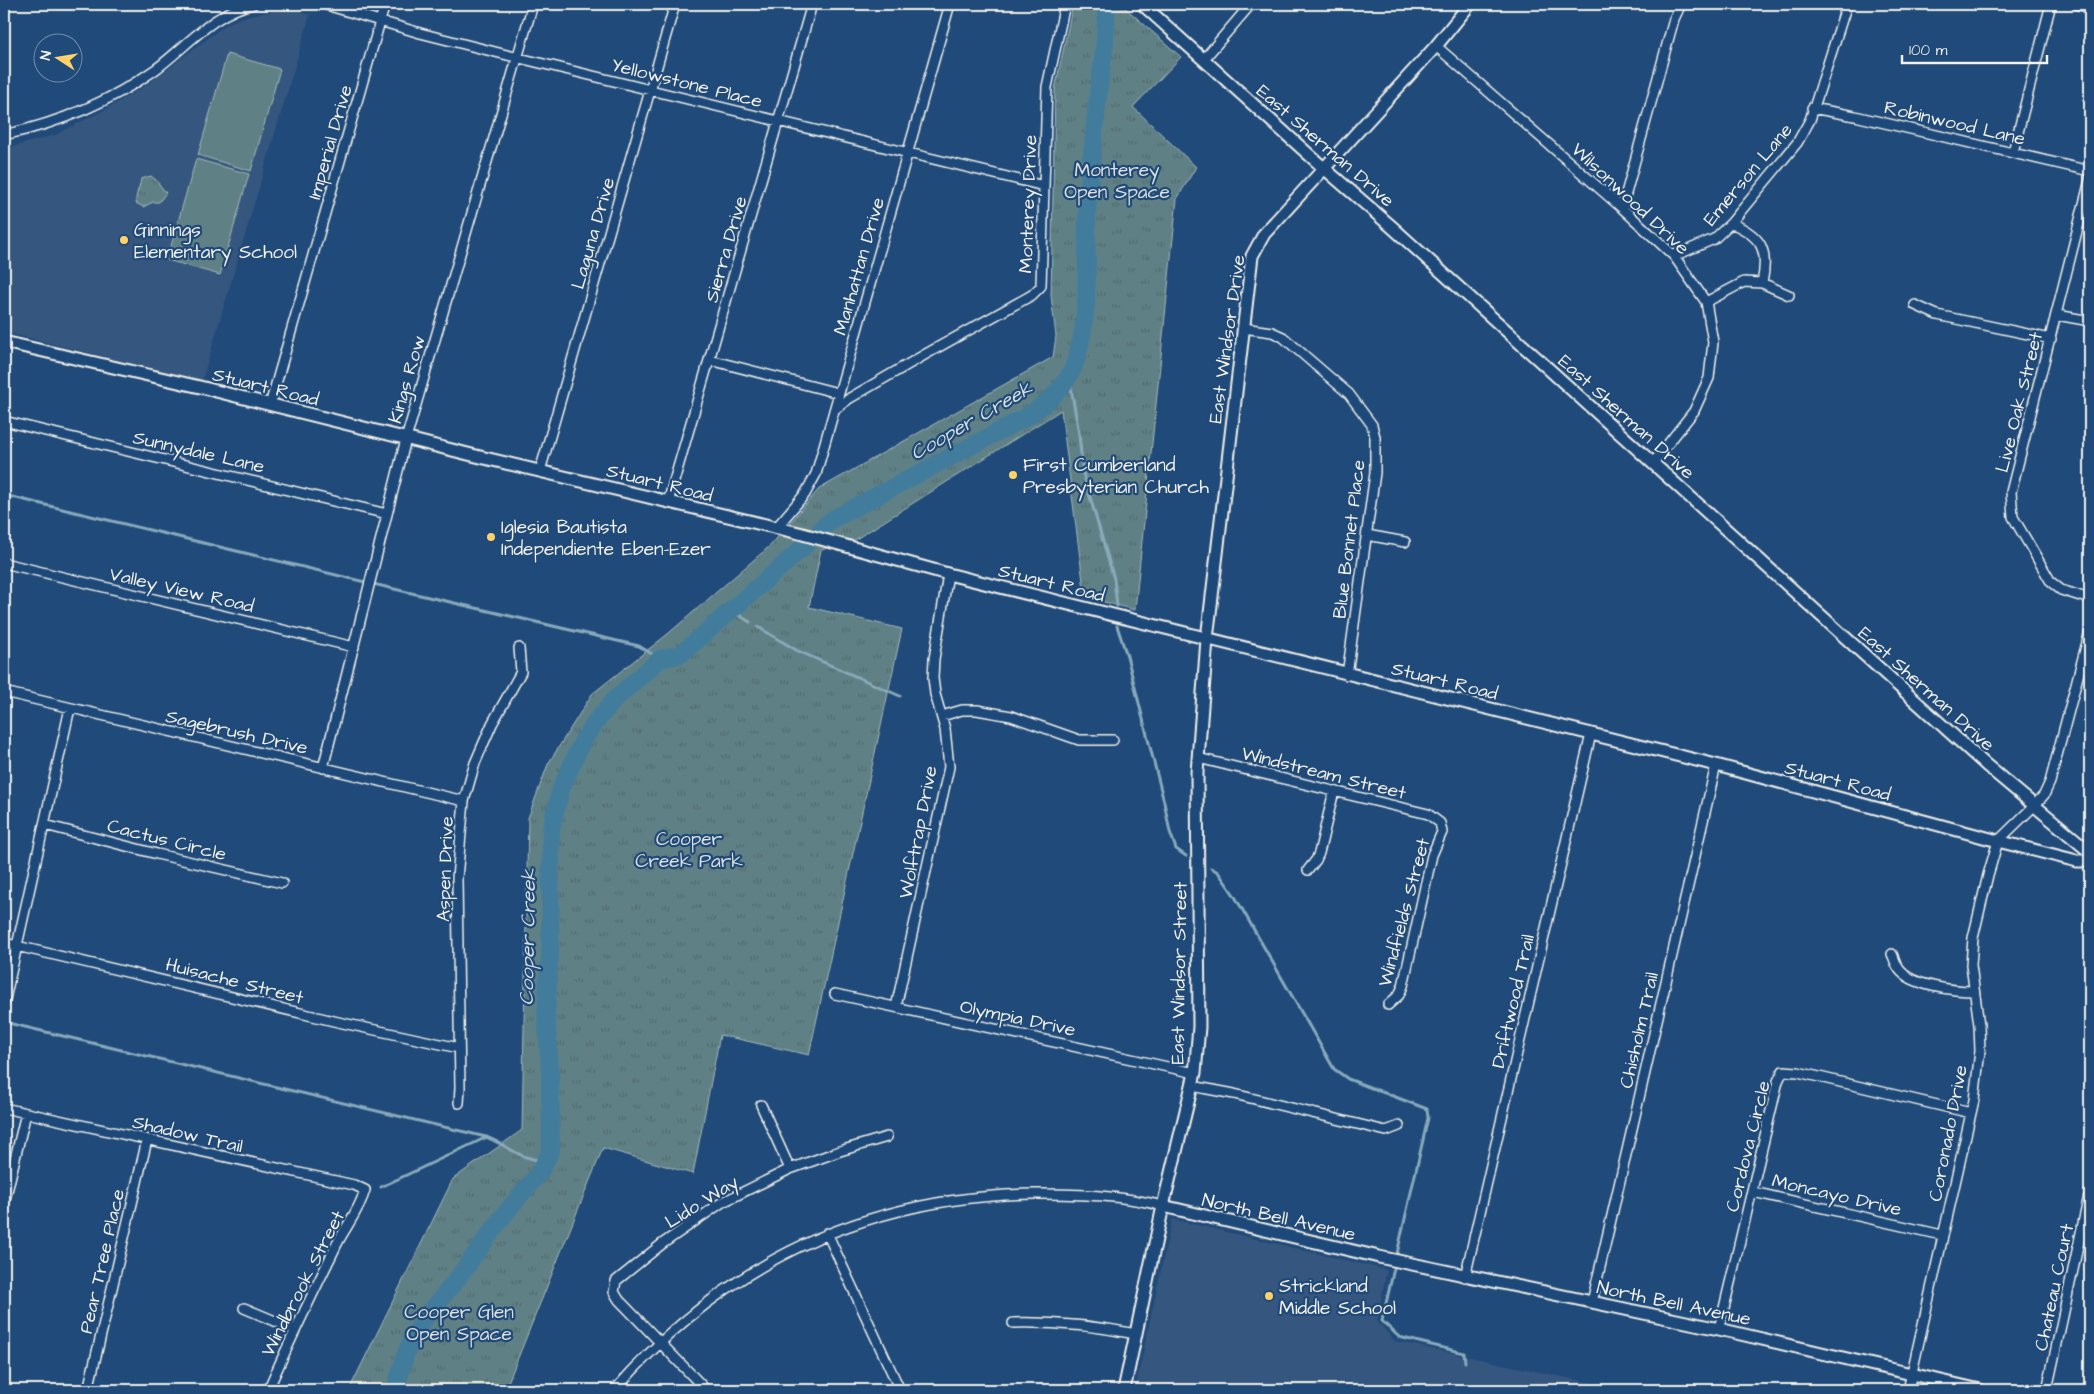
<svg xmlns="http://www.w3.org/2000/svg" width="2094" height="1394" font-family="'Architects Daughter',sans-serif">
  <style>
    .built { fill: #35567e }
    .park { fill: url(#park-tufts); stroke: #a9b9b7 }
    .pitch { fill: #5e8186; stroke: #a9b9b7 }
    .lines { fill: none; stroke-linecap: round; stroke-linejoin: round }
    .stream { stroke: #8aaabb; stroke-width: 3 }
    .river { stroke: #437b9d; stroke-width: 18 }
    .street-casing { stroke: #f4f1e8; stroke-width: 12 }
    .secondary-casing { stroke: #f4f1e8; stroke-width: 15 }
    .street { stroke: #1f4a7a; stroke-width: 9 }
    .secondary { stroke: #1f4a7a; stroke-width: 11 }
    .poi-dot { fill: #ffd166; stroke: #1f4a7a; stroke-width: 2 }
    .labels { text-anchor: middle; stroke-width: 4.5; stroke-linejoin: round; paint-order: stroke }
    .street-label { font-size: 19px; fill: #f4f1e8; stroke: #1f4a7a }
    .park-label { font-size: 19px; fill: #dee0d9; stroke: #1f4a7a }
    .poi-label { font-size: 19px; fill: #f4f1e8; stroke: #1f4a7a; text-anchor: start }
    .water-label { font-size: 20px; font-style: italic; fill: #d9dfdd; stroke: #1f4a7a }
  </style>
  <defs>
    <pattern id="park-tufts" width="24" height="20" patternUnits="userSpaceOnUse" patternTransform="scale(1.25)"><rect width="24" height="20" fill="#5e8186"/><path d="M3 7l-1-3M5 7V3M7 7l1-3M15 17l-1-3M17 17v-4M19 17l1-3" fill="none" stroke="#566a6c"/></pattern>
  </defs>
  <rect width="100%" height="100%" fill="#1f4a7a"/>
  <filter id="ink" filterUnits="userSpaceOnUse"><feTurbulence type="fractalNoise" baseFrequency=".02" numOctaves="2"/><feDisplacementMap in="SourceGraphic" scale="10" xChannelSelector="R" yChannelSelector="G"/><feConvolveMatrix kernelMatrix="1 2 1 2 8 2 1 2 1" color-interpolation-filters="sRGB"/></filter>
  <g filter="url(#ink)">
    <path class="built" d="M274 11H298L310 15 202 381 4 332V149L55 135 110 107 146 85 228 23 246 16Z
      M1172 1219 1387 1270 1377 1321 1395 1341 1625 1390H1135Z"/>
    <path class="park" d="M1073 4H1121L1181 57 1133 107 1196 167 1177 199 1135 610 1085 597 1061 410 853 541 821 550 809 607 902 629 809 1055 720 1035 693 1174 603 1148 505 1390H349L453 1179 522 1130 528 818 548 764 592 694 669 633 771 545 819 489 1053 357 1056 336 1051 296 1055 89Z
      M151 176 156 180 166 193 159 202H153L143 207 136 203C135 195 140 187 141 179Z"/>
    <path class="pitch" d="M227 54 280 69 251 171 198 155Z
      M196 159 249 174 220 275 167 260Z"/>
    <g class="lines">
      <path class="stream" d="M1069 376 1079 434 1083 473 1114 579 1117 606
        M4 495 390 588 639 646 660 659
        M732 611 750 622
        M1117 626 1127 656 1164 802 1170 832 1176 849 1186 856
        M758 627 796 650 900 696
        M1211 868 1218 872 1234 895 1334 1069 1348 1079 1427 1109 1428 1118 1396 1258
        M4 1022 486 1137C508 1145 522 1162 547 1160
        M381 1187 487 1137
        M1395 1264 1382 1321 1399 1337 1464 1353 1465 1362"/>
      <path class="river" d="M821 529 833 519 1028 416C1048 402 1067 386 1075 363 1093 309 1084 253 1088 198 1091 164 1094 130 1098 96 1101 68 1107 41 1106 13L1109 4
        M395 1390 407 1350 422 1322 457 1279 503 1216 540 1172 551 1150 550 1071 546 1013 550 954 551 829 561 788 583 740 598 719 616 698 660 659 681 654 805 546"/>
      <defs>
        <path id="street" d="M323 4 420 33 507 55 1044 186
          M2076 4 2090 8
          M1436 46 1622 208 1674 256 1706 302 1713 342 1709 378 1694 411 1653 463
          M1204 59 1251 4
          M1812 108 1855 116 2090 171
          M4 135C59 123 110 102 156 69 186 47 215 11 253 4
          M2013 152 2051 4
          M2090 180 2011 492 2013 517 2051 582 2061 590 2090 599
          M1622 208 1674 19 1681 4
          M1731 223C1762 236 1769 250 1762 283
          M1674 256 1714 239 1731 223 1797 143 1810 120 1847 4
          M1706 302 1744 282 1762 283 1789 295
          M1915 305 1937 315 2051 339
          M2057 315 2090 321
          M1243 328 1272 332 1283 337 1349 394 1372 425 1375 437V473L1347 675
          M710 360 838 393
          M270 405 385 4
          M834 410 850 398 926 354 1032 295 1041 286 1047 87 1065 4
          M4 421 387 514
          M540 471 675 4
          M668 502 812 4
          M776 528 805 494 816 474 950 4
          M1367 535 1405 542
          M4 563 354 647
          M4 692 464 801
          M942 716 962 710H977L1011 716 1079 740H1113
          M1198 758 1428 814 1440 823 1442 832 1432 855 1403 986 1399 995 1388 1005
          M323 768 406 439 533 4
          M45 825 157 854 282 883
          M1308 870 1316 860 1319 853 1334 791
          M4 943 338 1022 459 1048
          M1892 954C1894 958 1896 965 1899 969 1911 986 1955 991 1974 991
          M835 994 1195 1073
          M4 1004 70 708
          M896 1007 949 767 945 729 935 694 933 678 934 659 948 574
          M1192 1086 1234 1094 1386 1131 1399 1126
          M459 1103 460 1088 457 878 464 801 475 763 492 724 521 672 519 648
          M761 1105 790 1169
          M4 1108 354 1185 365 1190C359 1212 344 1228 335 1248 312 1295 289 1342 268 1390
          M1753 1192 1942 1235
          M4 1204 26 1113
          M827 1233 900 1390
          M1465 1277 1591 734
          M1592 1302 1716 765
          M244 1308 294 1329
          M1013 1323C1055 1322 1095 1326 1136 1334
          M1719 1329 1778 1081 1783 1071 1798 1072 1971 1113
          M88 1390 147 1140
          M615 1390C726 1262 866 1196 1036 1194 1079 1194 1121 1195 1163 1206
          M706 1390 619 1300 614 1292 616 1281 662 1244 721 1203 790 1169 840 1151 887 1137
          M1908 1390 1974 1100 1980 1051 1979 1025 1971 965 1973 938 1988 875 1998 841 2034 806 2044 795 2050 782 2090 631
          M2047 1390 2090 1191"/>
        <path id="secondary" d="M1142 4 1317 162 1392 227 1986 765 2090 852
          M4 342 200 387 472 455 799 533 948 574 1716 765 1998 841 2077 861H2090
          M1163 1206 1379 1257 1719 1329 1980 1390
          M1124 1390 1163 1206 1195 1073 1199 1027 1197 773 1207 639 1252 256 1264 234 1436 46 1470 4"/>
      </defs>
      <use href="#street" class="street-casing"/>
      <use href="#secondary" class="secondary-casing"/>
      <use href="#street" class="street"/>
      <use href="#secondary" class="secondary"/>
    </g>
  </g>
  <g class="poi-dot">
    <circle cx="124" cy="240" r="5"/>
    <circle cx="1013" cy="475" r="5"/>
    <circle cx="491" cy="537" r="5"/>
    <circle cx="1269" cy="1296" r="5"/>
  </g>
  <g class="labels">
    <g class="street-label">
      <text transform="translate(687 82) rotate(14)" y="7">Yellowstone Place</text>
      <text transform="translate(1955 122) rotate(13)" y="7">Robinwood Lane</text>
      <text transform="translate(329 142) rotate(-74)" y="7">Imperial Drive</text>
      <text transform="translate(1326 145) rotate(41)" y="7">East Sherman Drive</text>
      <text transform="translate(1747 174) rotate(-50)" y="7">Emerson Lane</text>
      <text transform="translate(1631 198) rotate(43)" y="7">Wilsonwood Drive</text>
      <text transform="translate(1027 204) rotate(-88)" y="7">Monterey Drive</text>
      <text transform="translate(592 233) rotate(-74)" y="7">Laguna Drive</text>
      <text transform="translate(725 249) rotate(-74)" y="7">Sierra Drive</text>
      <text transform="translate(858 266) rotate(-74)" y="7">Manhattan Drive</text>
      <text transform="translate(1226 339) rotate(-82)" y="7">East Windsor Drive</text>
      <text transform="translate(406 379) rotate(-74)" y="7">Kings Row</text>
      <text transform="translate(266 386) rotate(14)" y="7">Stuart Road</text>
      <text transform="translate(2018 402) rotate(-76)" y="7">Live Oak Street</text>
      <text transform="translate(1627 416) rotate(42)" y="7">East Sherman Drive</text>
      <text transform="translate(199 451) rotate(13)" y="7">Sunnydale Lane</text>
      <text transform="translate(660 482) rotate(14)" y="7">Stuart Road</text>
      <text transform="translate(1348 539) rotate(-83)" y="7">Blue Bonnet Place</text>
      <text transform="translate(1052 582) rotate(14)" y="7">Stuart Road</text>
      <text transform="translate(182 589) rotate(13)" y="7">Valley View Road</text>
      <text transform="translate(1445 680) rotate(14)" y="7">Stuart Road</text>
      <text transform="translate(1927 688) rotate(42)" y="7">East Sherman Drive</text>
      <text transform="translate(237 731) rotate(13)" y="7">Sagebrush Drive</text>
      <text transform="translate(1324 772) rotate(14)" y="7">Windstream Street</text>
      <text transform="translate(1838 780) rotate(15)" y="7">Stuart Road</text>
      <text transform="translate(917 832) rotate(-79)" y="7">Wolftrap Drive</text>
      <text transform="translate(167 839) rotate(14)" y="7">Cactus Circle</text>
      <text transform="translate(444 869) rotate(-88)" y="7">Aspen Drive</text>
      <text transform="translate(1403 912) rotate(-75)" y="7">Windfields Street</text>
      <text transform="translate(1178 973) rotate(-89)" y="7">East Windsor Street</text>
      <text transform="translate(235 980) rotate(14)" y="7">Huisache Street</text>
      <text transform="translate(1512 1001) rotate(-77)" y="7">Driftwood Trail</text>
      <text transform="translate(1018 1017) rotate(12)" y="7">Olympia Drive</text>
      <text transform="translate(1638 1030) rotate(-77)" y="7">Chisholm Trail</text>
      <text transform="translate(188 1133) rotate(13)" y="7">Shadow Trail</text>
      <text transform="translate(1947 1133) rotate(-79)" y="7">Coronado Drive</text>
      <text transform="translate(1747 1146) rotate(-76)" y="7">Cordova Circle</text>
      <text transform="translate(1837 1194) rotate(13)" y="7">Moncayo Drive</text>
      <text transform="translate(701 1201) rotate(-32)" y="7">Lido Way</text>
      <text transform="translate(1279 1216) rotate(13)" y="7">North Bell Avenue</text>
      <text transform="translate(101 1261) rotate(-77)" y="7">Pear Tree Place</text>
      <text transform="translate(302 1283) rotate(-63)" y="7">Windbrook Street</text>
      <text transform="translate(2053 1287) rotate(-78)" y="7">Chateau Court</text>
      <text transform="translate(1674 1302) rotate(12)" y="7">North Bell Avenue</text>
    </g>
    <g class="park-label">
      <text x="1117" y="176">Monterey<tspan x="1117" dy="22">Open Space</tspan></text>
      <text x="689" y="845">Cooper<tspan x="689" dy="22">Creek Park</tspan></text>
      <text x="459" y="1318">Cooper Glen<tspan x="459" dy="22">Open Space</tspan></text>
    </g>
    <g class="poi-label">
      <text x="134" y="236">Ginnings<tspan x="134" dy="22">Elementary School</tspan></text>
      <text x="1023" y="471">First Cumberland<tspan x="1023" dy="22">Presbyterian Church</tspan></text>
      <text x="501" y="533">Iglesia Bautista<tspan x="501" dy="22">Independiente Eben-Ezer</tspan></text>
      <text x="1279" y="1292">Strickland<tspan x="1279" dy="22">Middle School</tspan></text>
    </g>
    <g class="water-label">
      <text transform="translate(971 420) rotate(-30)" y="7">Cooper Creek</text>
      <text transform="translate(527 937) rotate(-89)" y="7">Cooper Creek</text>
    </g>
  </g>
  <rect width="2094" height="1394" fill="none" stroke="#1f4a7a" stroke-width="20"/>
  <rect x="10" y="10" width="2074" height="1374" fill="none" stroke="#f4f1e8" stroke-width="2" filter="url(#ink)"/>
  <g transform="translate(58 58) rotate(282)"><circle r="24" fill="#1f4a7a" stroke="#748da6"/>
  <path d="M0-4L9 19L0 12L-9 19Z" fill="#ffd166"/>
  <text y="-8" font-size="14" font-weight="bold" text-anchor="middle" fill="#f4f1e8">N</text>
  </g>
  <path d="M1902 55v8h145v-8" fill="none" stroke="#f4f1e8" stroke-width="2.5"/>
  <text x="1909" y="55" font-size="15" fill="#f4f1e8" stroke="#1f4a7a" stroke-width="4" paint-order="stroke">100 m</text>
</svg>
